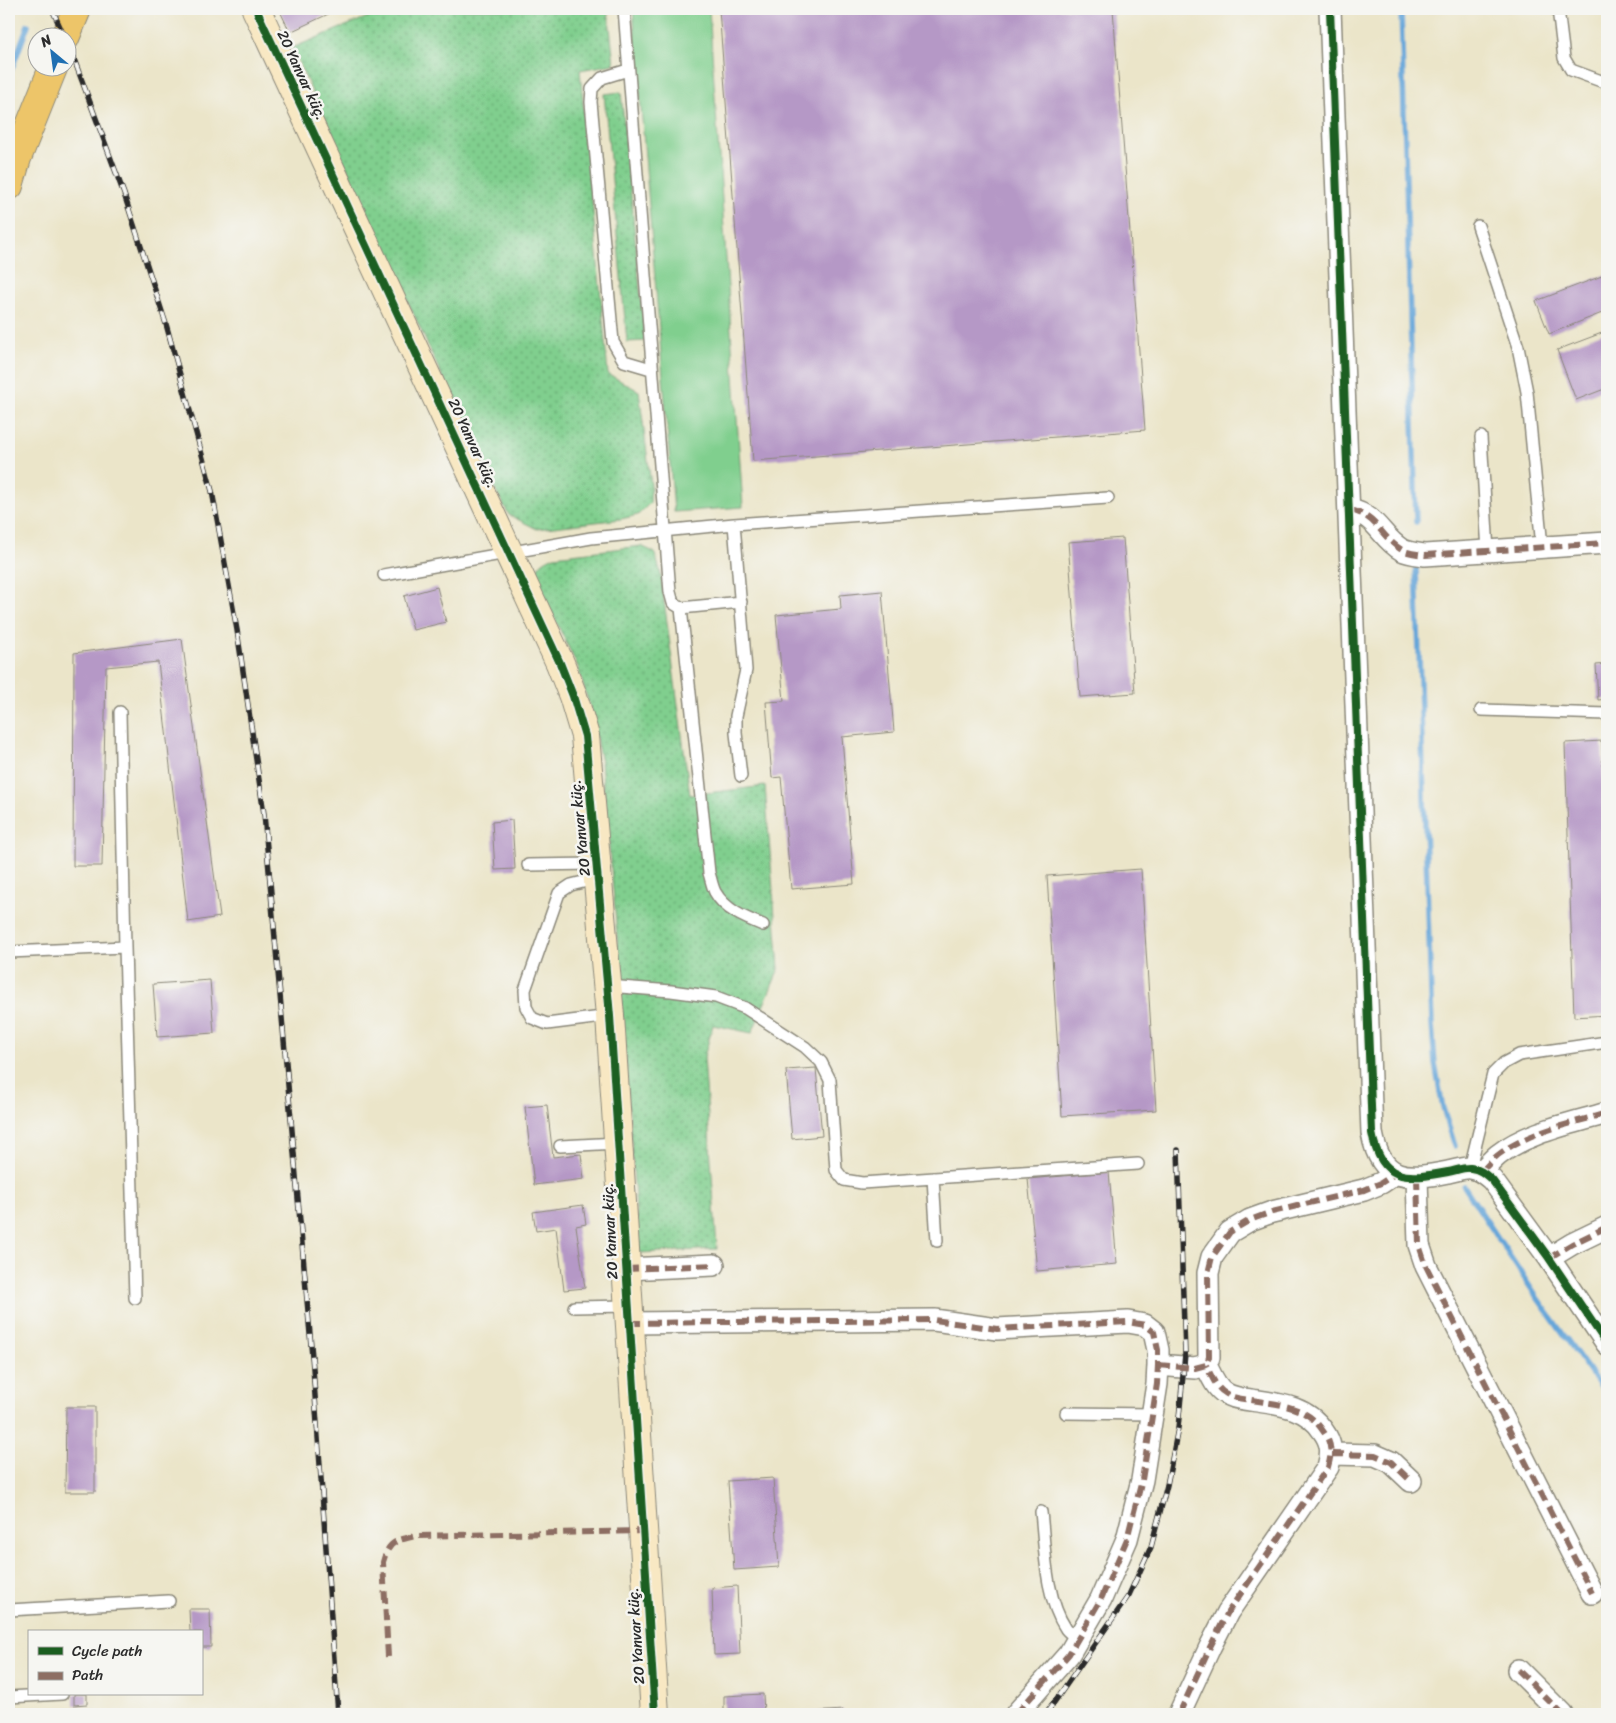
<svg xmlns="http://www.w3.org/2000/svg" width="1616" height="1723" font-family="Sriracha,sans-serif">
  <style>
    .grass { fill: url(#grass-dots); stroke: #567d5c }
    .park { fill: #80cf8e; stroke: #567d5c }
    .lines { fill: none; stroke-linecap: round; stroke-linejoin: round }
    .stream { stroke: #66a6d9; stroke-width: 5.5 }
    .building { fill: #b598c6 }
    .lane-casing { stroke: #8b887a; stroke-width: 14 }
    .street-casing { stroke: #8b887a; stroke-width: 24 }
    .secondary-casing { stroke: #8b887a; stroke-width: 30 }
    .primary-casing { stroke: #8b887a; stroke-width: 30 }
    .lane { stroke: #fff; stroke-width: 11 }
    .street { stroke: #fff; stroke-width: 21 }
    .secondary { stroke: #f8e8c3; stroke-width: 28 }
    .primary { stroke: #edc569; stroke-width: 28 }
    .rail-casing { stroke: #2b2b2b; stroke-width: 5.5 }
    .rail { stroke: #f6f6f2; stroke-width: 4; stroke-dasharray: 11; stroke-linecap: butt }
    .quiet { stroke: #8d6e63; stroke-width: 6; stroke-dasharray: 12 6; stroke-linecap: butt }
    .cycleway-casing { stroke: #f6f6f2; stroke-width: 11 }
    .cycleway { stroke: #1b5e20; stroke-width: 8 }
    .labels { text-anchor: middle; stroke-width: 5; stroke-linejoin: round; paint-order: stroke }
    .street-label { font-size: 15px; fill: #2b2b2b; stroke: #f6f6f2 }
  </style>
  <defs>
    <pattern id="grass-dots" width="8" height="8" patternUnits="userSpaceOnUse" patternTransform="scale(1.25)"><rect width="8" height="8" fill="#80cf8e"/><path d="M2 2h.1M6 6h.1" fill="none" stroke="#69a874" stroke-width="1.8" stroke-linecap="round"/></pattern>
  </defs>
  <rect width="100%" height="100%" fill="#f6f6f2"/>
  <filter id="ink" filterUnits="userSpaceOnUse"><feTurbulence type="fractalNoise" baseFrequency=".02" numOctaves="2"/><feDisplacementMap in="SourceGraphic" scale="10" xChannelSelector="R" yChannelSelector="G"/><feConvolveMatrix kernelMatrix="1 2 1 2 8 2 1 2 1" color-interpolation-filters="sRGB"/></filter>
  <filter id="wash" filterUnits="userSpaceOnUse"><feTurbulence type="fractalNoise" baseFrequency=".0096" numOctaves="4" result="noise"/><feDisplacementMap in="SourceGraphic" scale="20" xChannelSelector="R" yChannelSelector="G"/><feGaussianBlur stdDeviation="1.12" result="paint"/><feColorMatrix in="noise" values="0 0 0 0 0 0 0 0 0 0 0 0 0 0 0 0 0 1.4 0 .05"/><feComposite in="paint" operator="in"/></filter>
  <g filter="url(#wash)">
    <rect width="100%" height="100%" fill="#ebe5c9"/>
    <path class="grass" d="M376 9H608L614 64 580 70 608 374 639 391 651 485 650 503 638 515 621 519 537 529 509 515 490 481 292 48 375 14Z
      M621 92 645 341 627 342 604 94Z
      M641 546 654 552 660 570 690 795 765 786 779 969 752 1033 713 1025 704 1057 717 1249 639 1253 615 910 601 762 590 708 578 667 538 584C535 566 539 563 554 556Z"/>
    <path class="park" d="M633 9H709L743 507 674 512Z"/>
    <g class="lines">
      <path class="stream" d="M1401 9 1416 522
        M9 76 28 25
        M1416 568 1432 1025 1435 1064 1443 1108 1455 1146
        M1464 1186 1536 1296 1607 1396"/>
    </g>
    <g id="blocks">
      <path class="building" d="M279 9H339L290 32Z
        M719 9H1113L1145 430 753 461Z
        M1580 9H1607V12L1580 13Z
        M1607 274V311L1549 334 1536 301Z
        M1607 331V388L1576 400 1557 350Z
        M1123 538 1135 693 1080 697 1068 542Z
        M437 587 446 622 413 630 404 596Z
        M882 591 894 732 842 737 854 884 791 889 781 777 772 778 766 702 784 701 776 615 841 609 840 595Z
        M182 639 220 917 188 922 158 662 106 667 102 866H73L74 653Z
        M1607 664V699L1598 700 1596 665Z
        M1602 741 1607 887V1015L1574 1017 1565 743Z
        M512 820 515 869 495 870 492 822Z
        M1141 869 1156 1110 1062 1116 1047 876Z
        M210 980 214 1033 157 1037 153 984Z
        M816 1068 822 1136 792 1139 786 1070Z
        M547 1105 553 1157 581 1154 584 1179 534 1185 525 1107Z
        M1109 1172 1117 1264 1037 1271 1028 1179Z
        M583 1205 586 1224 576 1226 585 1288 564 1290 556 1228 536 1231 533 1212Z
        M66 1407H95V1492H65Z
        M773 1478 779 1567 734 1570 728 1481Z
        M737 1586 740 1654 714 1655 712 1588Z
        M189 1609H210L211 1647H201V1632H190Z
        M74 1694H87V1704L74 1705Z
        M763 1694 764 1714H724V1696Z
        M843 1710V1714H797V1713Z"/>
    </g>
  </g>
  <g filter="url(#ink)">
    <use href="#blocks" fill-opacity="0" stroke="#8b887a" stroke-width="1"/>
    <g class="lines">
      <defs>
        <path id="lane" d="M624 9 670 592 673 603 681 608 741 602
          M1558 9 1564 58 1571 70 1601 81
          M628 70 602 78 592 89 591 102 613 342 624 361 651 369
          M1478 226 1518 347 1527 392 1542 547
          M1481 437 1488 551
          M734 524 1108 498
          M384 575 591 538 734 524 746 670 736 716V733L741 776
          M681 608 709 873C711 879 712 886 715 892 725 910 745 918 763 925
          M1481 710 1607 714
          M120 712 125 947 135 1298
          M528 865 597 864
          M599 878 571 885 559 893 525 990 526 1007 532 1018 547 1024 610 1016
          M9 952 125 947
          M608 986 671 991 716 997 745 1008 805 1047 821 1062 830 1080 836 1170 844 1180 862 1183 1138 1164
          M560 1146 618 1143
          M1470 1168 1493 1074 1504 1063 1519 1055 1607 1042
          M933 1178 937 1241
          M574 1307 628 1306
          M1066 1413 1152 1414
          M1041 1512C1045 1548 1045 1598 1066 1629 1069 1633 1074 1636 1078 1639
          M9 1610 169 1601
          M9 1697 62 1694"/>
        <path id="street" d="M1330 9 1372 1133C1381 1182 1407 1180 1448 1172 1455 1171 1464 1167 1471 1168 1480 1169 1485 1174 1492 1180L1549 1258 1607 1344
          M1350 510C1378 516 1380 537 1402 550 1408 553 1418 554 1425 555L1607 543
          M1482 1171C1487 1166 1492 1160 1498 1155 1529 1131 1571 1124 1607 1113
          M1417 1177 1419 1245 1426 1266 1592 1593
          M1549 1258 1572 1244 1607 1227
          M626 1269 714 1265
          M629 1323 934 1320 997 1329 1128 1322 1145 1325 1154 1332 1158 1350V1365L1157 1384 1142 1480 1127 1539 1101 1599 1069 1654 1016 1714
          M1158 1365 1195 1368 1206 1365 1209 1357 1208 1273 1212 1257 1230 1232 1250 1220 1272 1212 1364 1190 1381 1183 1396 1173
          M1332 1454 1375 1455 1391 1462 1411 1481
          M1518 1670 1562 1714
          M1179 1714 1210 1647 1228 1612 1328 1467C1332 1453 1332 1443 1323 1431 1307 1406 1278 1404 1251 1400 1243 1399 1232 1398 1225 1393 1216 1388 1211 1375 1206 1365"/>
        <path id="secondary" d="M256 9 560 663 573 696 585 736 610 1016 655 1714"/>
        <path id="primary" d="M65 38 77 9
          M9 186 17 158 53 68"/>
      </defs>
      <use href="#lane" class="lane-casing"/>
      <use href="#street" class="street-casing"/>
      <use href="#secondary" class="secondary-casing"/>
      <use href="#primary" class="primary-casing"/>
      <use href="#lane" class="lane"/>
      <use href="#street" class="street"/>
      <use href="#secondary" class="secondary"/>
      <use href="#primary" class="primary"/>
      <defs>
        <path id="rail" d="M52 9 65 38
          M68 43 124 194 166 324 212 491 237 630 264 814 313 1368 338 1714
          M1046 1714 1129 1595 1151 1547 1167 1485 1178 1428 1185 1354 1178 1150"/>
      </defs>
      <use href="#rail" class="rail-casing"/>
      <use href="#rail" class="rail"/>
      <path class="quiet" d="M1350 510C1378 516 1380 537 1402 550 1408 553 1418 554 1425 555L1607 543
        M1482 1171C1487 1166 1492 1160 1498 1155 1529 1131 1571 1124 1607 1113
        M1417 1177 1419 1245 1426 1266 1592 1593
        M1549 1258 1572 1244 1607 1227
        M626 1269 714 1265
        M629 1323 934 1320 997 1329 1128 1322 1145 1325 1154 1332 1158 1350V1365L1157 1384 1142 1480 1127 1539 1101 1599 1069 1654 1016 1714
        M1158 1365 1195 1368 1206 1365 1209 1357 1208 1273 1212 1257 1230 1232 1250 1220 1272 1212 1364 1190 1381 1183 1396 1173
        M1332 1454 1375 1455 1391 1462 1411 1481
        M388 1657 383 1562C389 1541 395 1541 415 1536L643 1531
        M1518 1670 1562 1714
        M1179 1714 1210 1647 1228 1612 1328 1467C1332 1453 1332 1443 1323 1431 1307 1406 1278 1404 1251 1400 1243 1399 1232 1398 1225 1393 1216 1388 1211 1375 1206 1365"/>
      <defs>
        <path id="cycleway" d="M256 9 560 663 573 696 585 736 610 1016 655 1714
          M1330 9 1372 1133C1381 1182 1407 1180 1448 1172 1455 1171 1464 1167 1471 1168 1480 1169 1485 1174 1492 1180L1549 1258 1607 1344"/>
      </defs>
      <use href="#cycleway" class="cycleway-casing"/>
      <use href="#cycleway" class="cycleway"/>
    </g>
  </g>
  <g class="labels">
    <g class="street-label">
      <text transform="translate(302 75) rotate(65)" y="5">20 Yanvar küç.</text>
      <text transform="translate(473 443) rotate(65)" y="5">20 Yanvar küç.</text>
      <text transform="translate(580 828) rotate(-96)" y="5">20 Yanvar küç.</text>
      <text transform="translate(610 1231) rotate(-93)" y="5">20 Yanvar küç.</text>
      <text transform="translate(636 1636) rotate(-94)" y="5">20 Yanvar küç.</text>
    </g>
  </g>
  <rect width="1616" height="1723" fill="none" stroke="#f6f6f2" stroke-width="30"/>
  <rect x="28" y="1630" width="175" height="65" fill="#f6f6f2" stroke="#a5a5a2"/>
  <rect x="38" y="1647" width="25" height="8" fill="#1b5e20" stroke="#a5a5a2"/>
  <text x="72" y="1656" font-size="15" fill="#2b2b2b">Cycle path</text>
  <rect x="38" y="1672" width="25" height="8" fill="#8d6e63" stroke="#a5a5a2"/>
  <text x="72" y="1680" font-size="15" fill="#2b2b2b">Path</text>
  <g transform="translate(52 52) rotate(331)"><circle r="24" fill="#f6f6f2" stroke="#a5a5a2"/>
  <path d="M0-4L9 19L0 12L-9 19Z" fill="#1f6fb2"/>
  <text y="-8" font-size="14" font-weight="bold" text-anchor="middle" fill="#2b2b2b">N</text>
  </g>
</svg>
